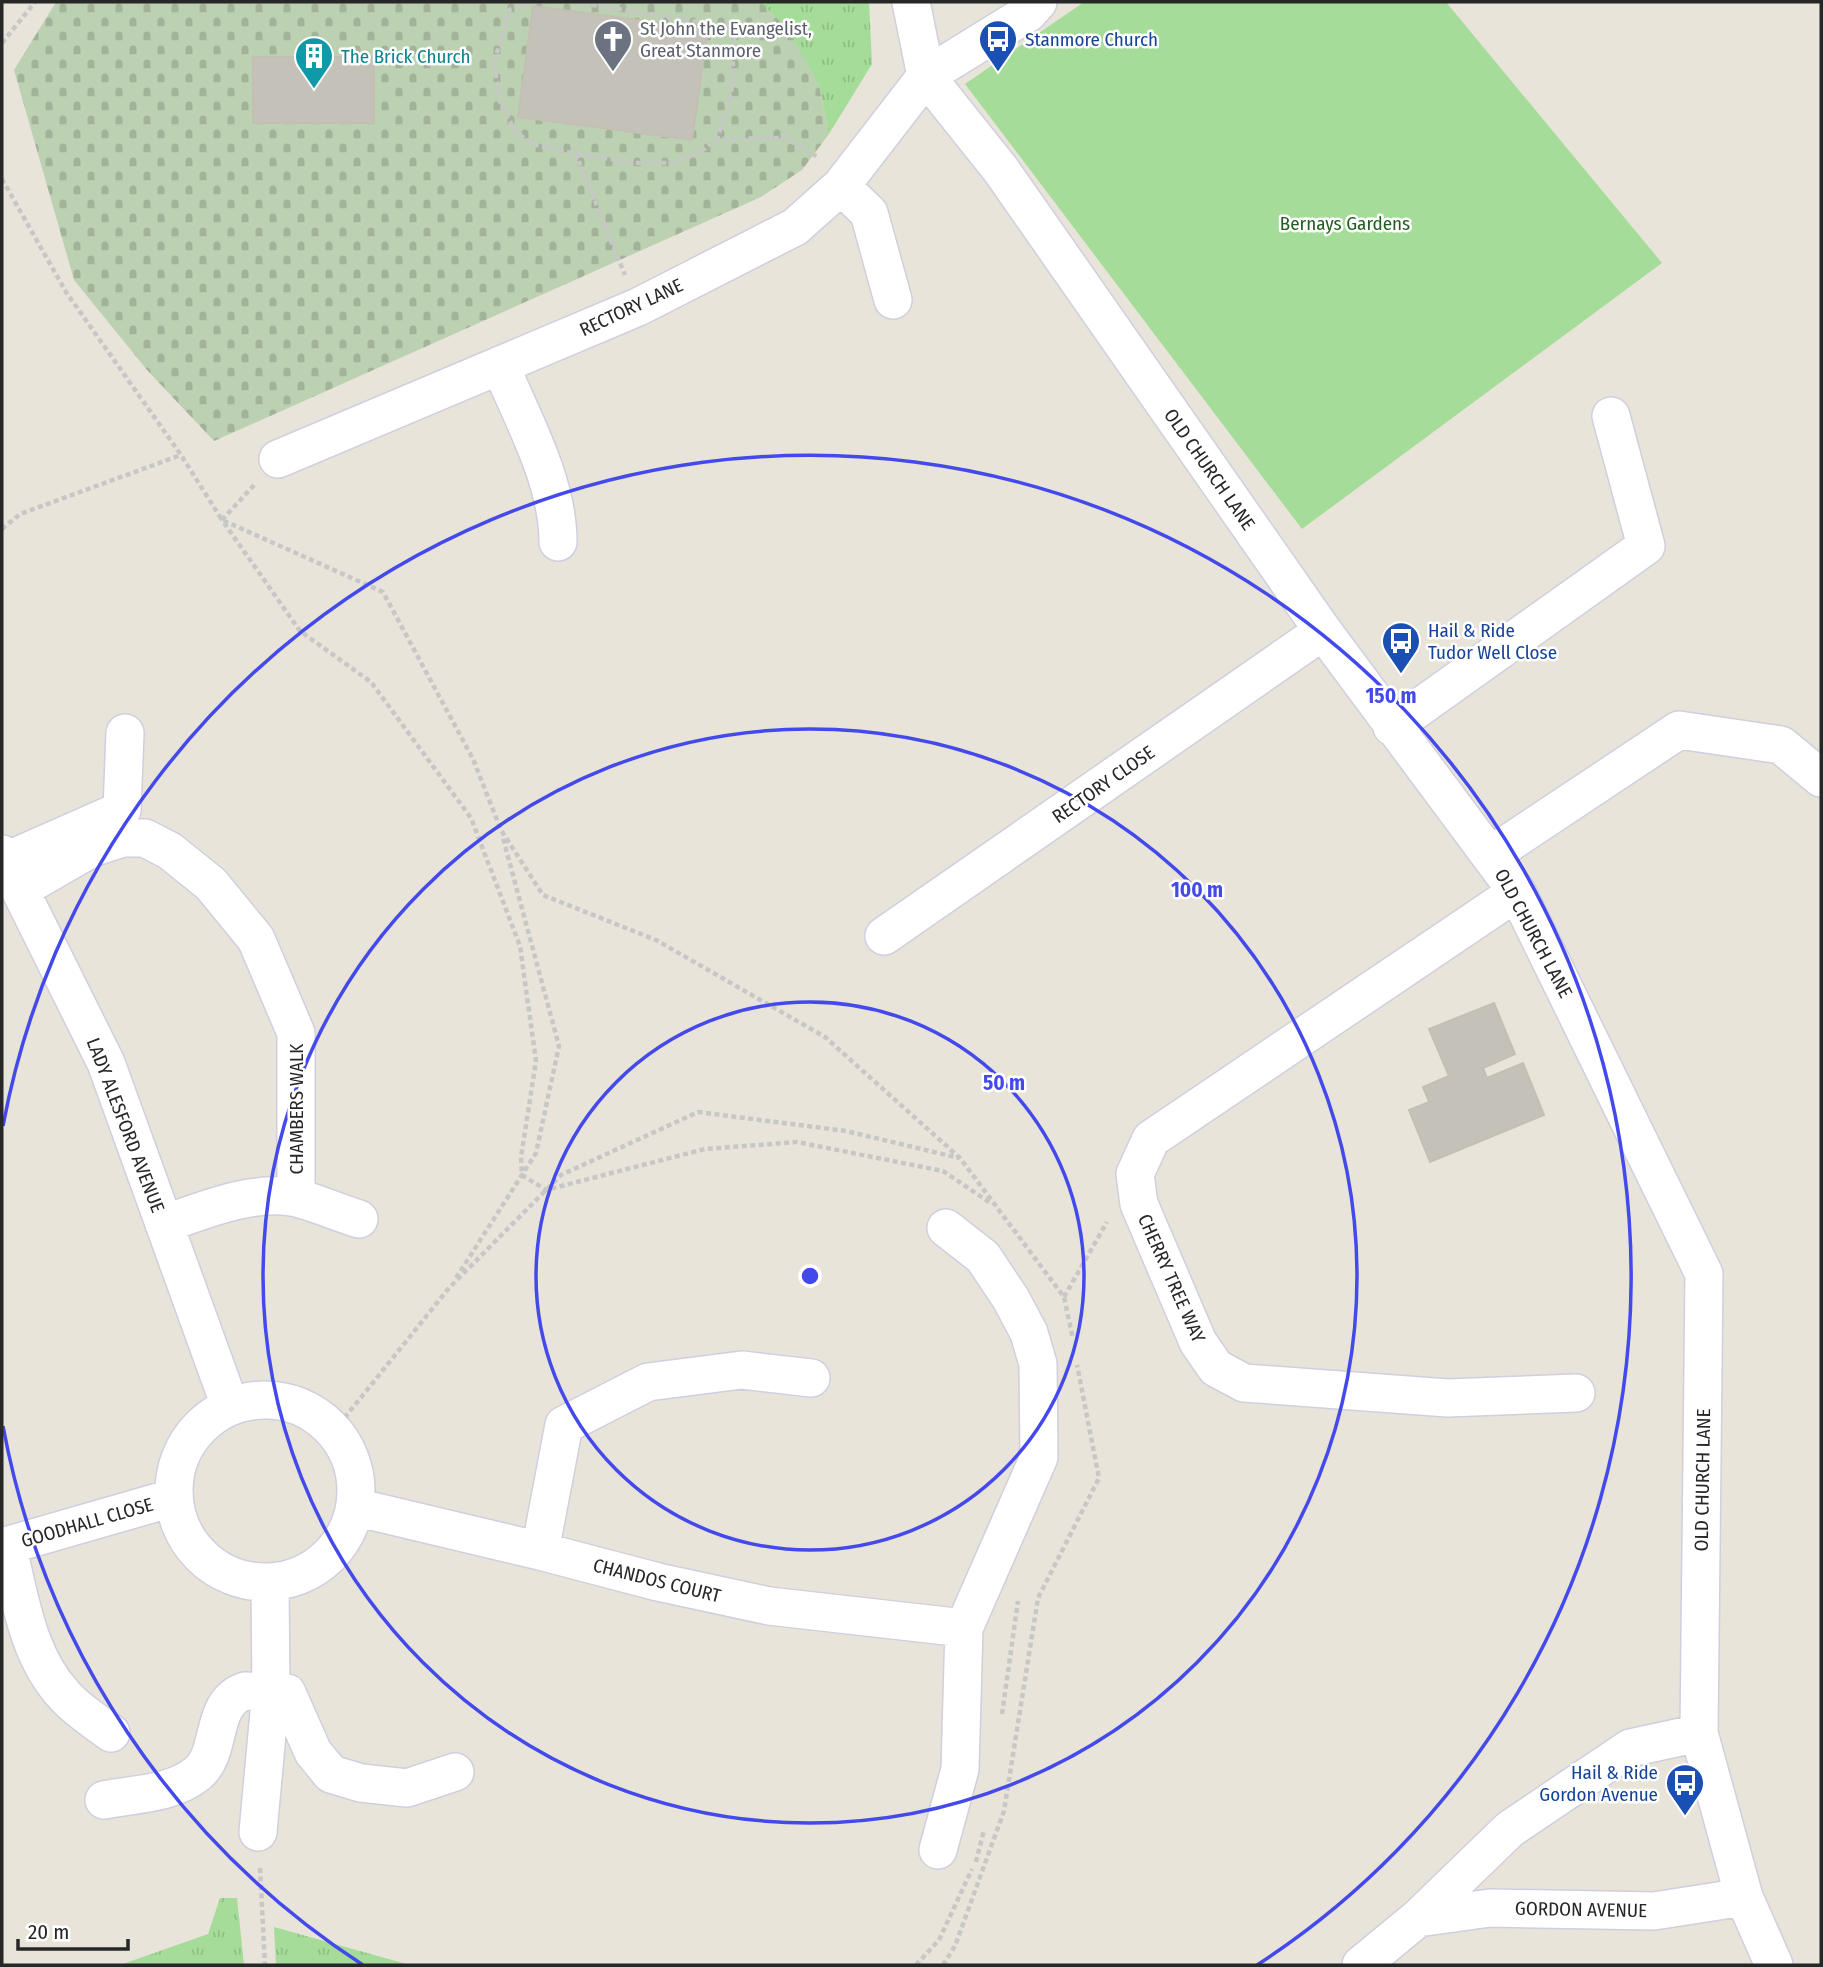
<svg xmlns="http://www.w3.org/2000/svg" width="1823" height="1967" font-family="'Fira Sans Condensed',sans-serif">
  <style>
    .grass { fill: url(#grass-tufts) }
    .cemetery { fill: url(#cemetery-stones) }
    .garden { fill: #a6dc99 }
    .building { fill: #c4c1b9; stroke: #c3c0b3; stroke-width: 2 }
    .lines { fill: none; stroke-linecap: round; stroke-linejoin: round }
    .minor-casing { stroke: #cfcfdf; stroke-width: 40 }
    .path { stroke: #c7c7c7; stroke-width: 4.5; stroke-dasharray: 5 3.5; stroke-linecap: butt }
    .minor { stroke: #fff; stroke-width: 37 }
    .ring { fill: none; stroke: #4449eb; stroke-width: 3.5 }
    .labels { text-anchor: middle; stroke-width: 5; stroke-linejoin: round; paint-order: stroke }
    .worship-label { font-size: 19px; fill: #5b616d; stroke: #fff; text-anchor: start }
    .transit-label { font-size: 19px; fill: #164399; stroke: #fff; text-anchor: start }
    .culture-label { font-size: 19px; fill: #0d838f; stroke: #fff; text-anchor: start }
    .park-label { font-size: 19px; fill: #215d1e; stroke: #fff }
    .street-label { font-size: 19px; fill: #272727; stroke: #fff }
    .centre { fill: #4449eb; stroke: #fff; stroke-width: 3.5 }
    .ring-label { font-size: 21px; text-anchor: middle; font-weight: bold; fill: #4449eb; stroke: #fff; stroke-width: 5; stroke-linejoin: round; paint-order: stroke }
  </style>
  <defs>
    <pattern id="grass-tufts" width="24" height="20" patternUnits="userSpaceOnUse" patternTransform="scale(1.75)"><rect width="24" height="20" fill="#a6dc99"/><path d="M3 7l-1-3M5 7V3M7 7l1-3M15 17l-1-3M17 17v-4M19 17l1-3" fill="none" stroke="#8fbd84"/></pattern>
    <pattern id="cemetery-stones" width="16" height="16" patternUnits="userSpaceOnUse" patternTransform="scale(1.75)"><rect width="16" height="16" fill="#bcd1b2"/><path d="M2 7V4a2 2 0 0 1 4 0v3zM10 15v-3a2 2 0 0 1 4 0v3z" fill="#a2b399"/></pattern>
  </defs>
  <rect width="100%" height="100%" fill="#e9e4d9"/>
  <path class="grass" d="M760 2H869L872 64 829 134 819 85Z
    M220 1898H237L244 1965H120L208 1934Z
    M274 1927 410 1965H276Z"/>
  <path class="cemetery" d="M56 2H760L788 29 819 85 829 134 802 170 761 197 214 441 147 370 74 280 14 70Z"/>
  <path class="garden" d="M1084 2H1446L1662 263 1302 529 965 84Z"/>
  <path class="building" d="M533 6 708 29 692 140 518 117Z
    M253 57H374V123H253Z
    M1494 1003 1515 1054 1483 1068 1487 1078 1523 1063 1544 1115 1430 1162 1409 1110 1429 1102 1423 1087 1449 1076 1429 1029Z"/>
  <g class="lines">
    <defs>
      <path id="minor" d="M911 2 926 76 1001 170 1323 631 1517 892 1704 1274 1699 1733 1744 1897 1774 1965
        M841 186 869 213 893 300
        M500 365C523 420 558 481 558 542
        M278 459 638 307 795 227 841 186 926 76 1028 13 1038 2
        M1392 727 1646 546 1611 416
        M2 854 106 1063 230 1406
        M1491 855 1679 730 1781 745 1821 778
        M6 861 122 810 125 733
        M21 889 92 848 123 838H145L170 851 211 884 256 939 296 1033V1198
        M1517 892 1151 1139 1135 1174 1139 1204 1198 1342 1216 1368 1244 1383 1448 1398 1576 1393
        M884 936 1323 631
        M164 1224C204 1210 253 1189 297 1198 317 1203 339 1213 359 1219
        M174 1491a91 91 0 1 1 182 0a91 91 0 1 1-182 0Z
        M355 1507 540 1551 658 1582 769 1606 964 1628 1039 1457 1038 1364 1029 1333 1011 1299 983 1257 946 1228
        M7 1545C20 1597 27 1655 64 1695 77 1710 95 1721 111 1733
        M2 1547 172 1498
        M540 1551 564 1425 648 1382 742 1370 811 1378
        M104 1800C135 1794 173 1794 198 1773 223 1752 209 1703 245 1691L287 1693 313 1752 331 1774 361 1783 407 1788 455 1772
        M258 1832 271 1691 270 1583
        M938 1850 960 1769 964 1628
        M1418 1918 1490 1908 1654 1911 1744 1897
        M1361 1965 1418 1918 1510 1829 1630 1748 1699 1733"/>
    </defs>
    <use href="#minor" class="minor-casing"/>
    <path class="path" d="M536 2 509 10 494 63 500 102 515 131 532 144 576 154 625 275
      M575 2 735 28 731 97 717 139
      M2 43 35 2
      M577 154 638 163H673L700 152 717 139 785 138 818 157
      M2 179 66 292 181 455 222 520 383 592 473 759 501 830 543 895 656 940 825 1037 960 1158 1064 1297 1073 1339
      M254 485 222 520 300 631 371 682 471 818 520 946 536 1061 521 1157 522 1175 546 1190 705 1149 797 1142 943 1171 992 1204
      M2 529 20 514 181 455
      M456 1278 536 1153 559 1046 503 838
      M1064 1297 1107 1222
      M334 1431 449 1288 561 1175 698 1112 846 1131 959 1158
      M1002 1714 1018 1601
      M976 1862 984 1830
      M260 1868 265 1965
      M916 1965 939 1940 972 1869
      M943 1965 955 1946 1004 1811 1038 1598 1099 1478 1077 1365"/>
    <use href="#minor" class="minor"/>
  </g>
  <g class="ring">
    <circle cx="810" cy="1276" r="274"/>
    <circle cx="810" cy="1276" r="547"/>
    <path d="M363 1965A821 821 0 0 1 3 1426M3 1126A821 821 0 1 1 1257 1965"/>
  </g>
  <defs>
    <symbol id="church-pin" viewBox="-11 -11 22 30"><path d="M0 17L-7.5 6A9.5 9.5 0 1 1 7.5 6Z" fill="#6b7280" stroke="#fff"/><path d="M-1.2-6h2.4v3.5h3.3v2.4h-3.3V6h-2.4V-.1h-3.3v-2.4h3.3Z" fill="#fff"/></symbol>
    <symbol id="bus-pin" viewBox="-11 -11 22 30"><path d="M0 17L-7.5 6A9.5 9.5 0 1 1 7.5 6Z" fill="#1a4fb4" stroke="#fff"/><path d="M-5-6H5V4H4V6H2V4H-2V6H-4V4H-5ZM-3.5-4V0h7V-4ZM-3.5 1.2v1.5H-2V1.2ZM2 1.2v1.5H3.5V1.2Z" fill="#fff"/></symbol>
    <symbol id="building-pin" viewBox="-11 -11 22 30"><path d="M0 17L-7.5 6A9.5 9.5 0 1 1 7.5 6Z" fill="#0f9aa8" stroke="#fff"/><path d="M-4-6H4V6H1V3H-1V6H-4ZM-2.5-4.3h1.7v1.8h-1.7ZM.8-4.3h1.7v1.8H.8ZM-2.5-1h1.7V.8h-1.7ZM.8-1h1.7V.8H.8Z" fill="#fff"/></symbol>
  </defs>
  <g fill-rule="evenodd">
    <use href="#church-pin" x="591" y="17" width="44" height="60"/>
    <use href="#bus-pin" x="976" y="17" width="44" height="60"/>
    <use href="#building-pin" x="292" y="34" width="44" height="60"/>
    <use href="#bus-pin" x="1379" y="619" width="44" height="60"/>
    <use href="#bus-pin" x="1663" y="1761" width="44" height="60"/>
  </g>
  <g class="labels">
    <g class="worship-label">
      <text x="640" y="35">St John the Evangelist,<tspan x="640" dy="22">Great Stanmore</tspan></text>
    </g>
    <g class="transit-label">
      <text x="1025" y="46">Stanmore Church</text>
      <text x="1428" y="637">Hail &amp; Ride<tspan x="1428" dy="22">Tudor Well Close</tspan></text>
      <text x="1658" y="1779" text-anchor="end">Hail &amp; Ride<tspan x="1658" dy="22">Gordon Avenue</tspan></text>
    </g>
    <g class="culture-label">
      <text x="341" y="63">The Brick Church</text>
    </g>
    <g class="park-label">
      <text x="1345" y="230">Bernays Gardens</text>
    </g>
    <g class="street-label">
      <text transform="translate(631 307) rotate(-25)" y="7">RECTORY LANE</text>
      <text transform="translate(1210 469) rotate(55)" y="7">OLD CHURCH LANE</text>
      <text transform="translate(1103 784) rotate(-35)" y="7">RECTORY CLOSE</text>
      <text transform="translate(1534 933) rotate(62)" y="7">OLD CHURCH LANE</text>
      <text transform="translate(296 1109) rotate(-90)" y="7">CHAMBERS WALK</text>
      <text transform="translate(126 1125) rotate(69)" y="7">LADY ALESFORD AVENUE</text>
      <text transform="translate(1172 1278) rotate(66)" y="7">CHERRY TREE WAY</text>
      <text transform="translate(1702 1480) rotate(-89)" y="7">OLD CHURCH LANE</text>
      <text transform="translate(87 1522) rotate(-16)" y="7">GOODHALL CLOSE</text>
      <text transform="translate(657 1580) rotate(14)" y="7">CHANDOS COURT</text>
      <text transform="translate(1581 1909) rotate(1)" y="7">GORDON AVENUE</text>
    </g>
  </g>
  <circle cx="810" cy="1276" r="10" class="centre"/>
  <g class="ring-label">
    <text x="1391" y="703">150 m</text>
    <text x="1197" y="897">100 m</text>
    <text x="1004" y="1090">50 m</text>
  </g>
  <rect width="1823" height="1967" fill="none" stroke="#272727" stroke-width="7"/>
  <path d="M18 1939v10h110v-10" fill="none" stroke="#272727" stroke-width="3.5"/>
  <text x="28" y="1939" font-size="21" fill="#272727" stroke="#ffffff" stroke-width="5" paint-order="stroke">20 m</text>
</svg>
